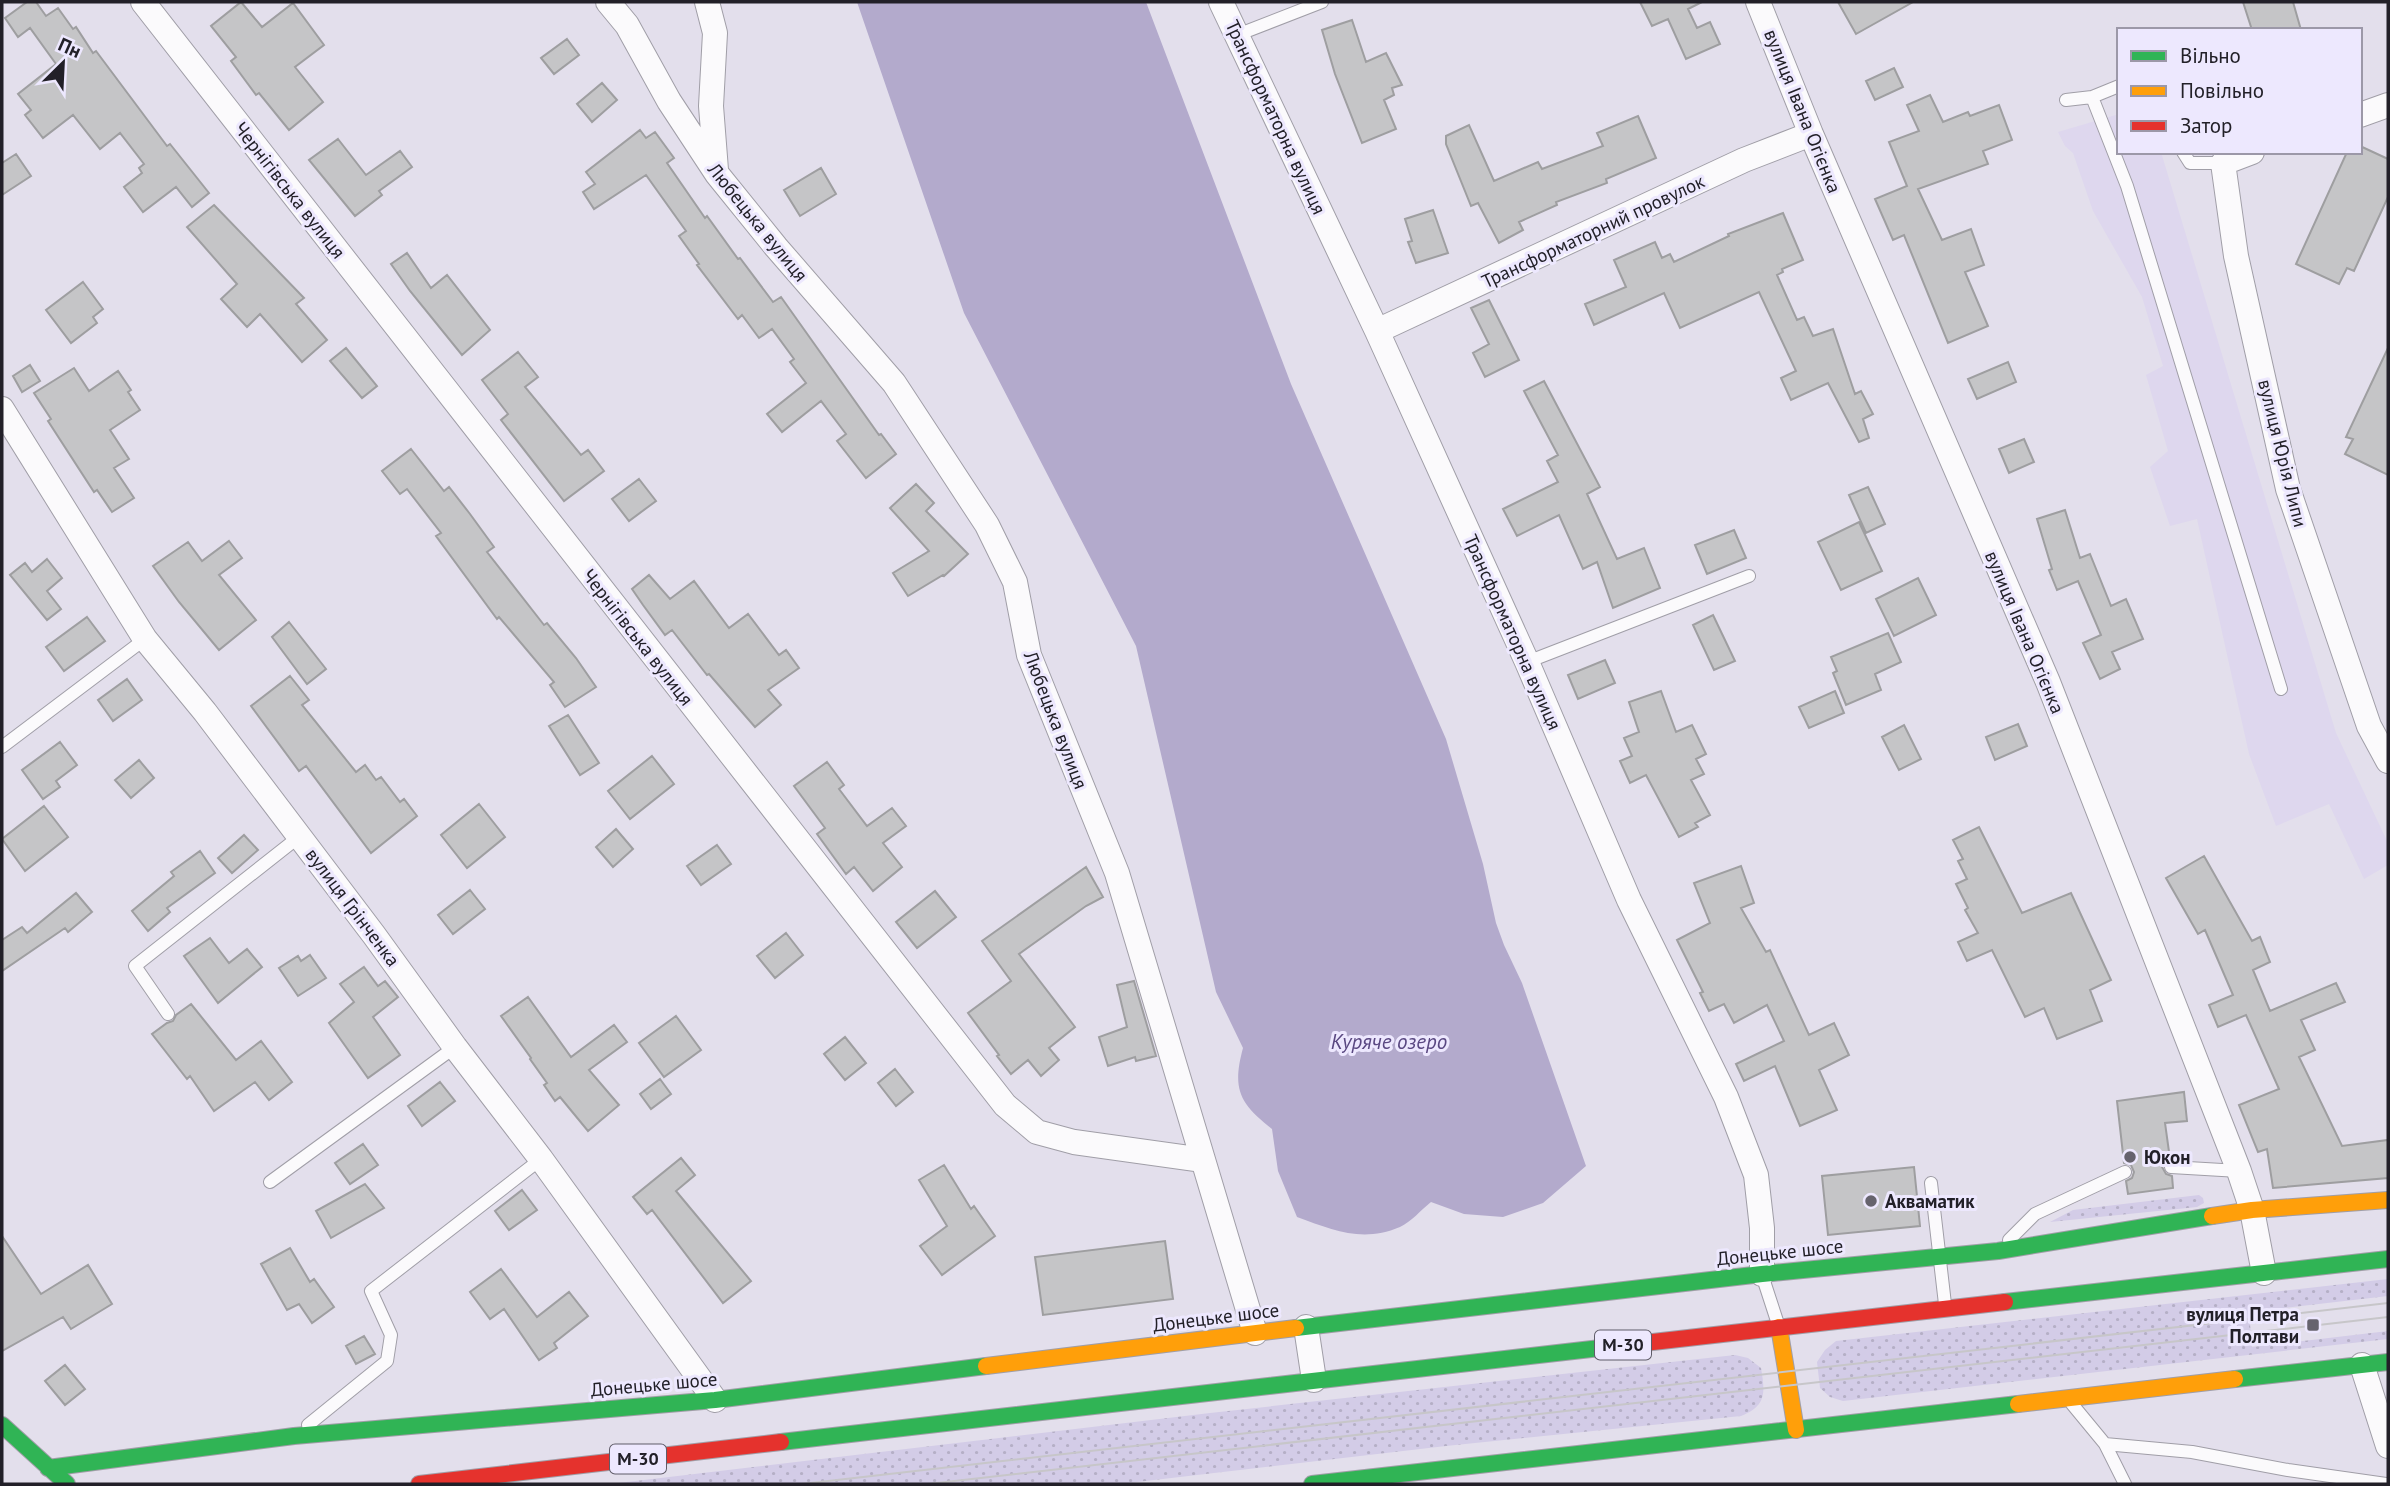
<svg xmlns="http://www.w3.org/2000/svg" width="2390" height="1486" font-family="'PT Sans',sans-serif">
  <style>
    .built { fill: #ded7ee }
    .grass { fill: url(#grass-dots) }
    .water { fill: #b3aacc }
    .building { fill: #c5c5c7; stroke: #9e9ea0; stroke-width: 2 }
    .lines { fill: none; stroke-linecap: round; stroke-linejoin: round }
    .lane-casing { stroke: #a09ea7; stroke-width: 14 }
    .street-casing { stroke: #a09ea7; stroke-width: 26 }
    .fast-casing { stroke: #a09ea7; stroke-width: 18 }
    .slow-casing { stroke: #a09ea7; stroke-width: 18 }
    .jam-casing { stroke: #a09ea7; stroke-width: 18 }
    .lane { stroke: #fbfafc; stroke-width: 12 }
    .street { stroke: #fbfafc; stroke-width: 24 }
    .fast { stroke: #30b455; stroke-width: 16 }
    .slow { stroke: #ff9f0a; stroke-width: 16 }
    .jam { stroke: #e5322d; stroke-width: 16 }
    .tram { stroke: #c7c6c9; stroke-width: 2 }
    .poi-dot { fill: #66636d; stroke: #ede8fe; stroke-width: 2.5 }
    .labels { text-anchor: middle; stroke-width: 6; stroke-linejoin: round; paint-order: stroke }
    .shield { fill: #ede8fe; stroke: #5f5c68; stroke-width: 2 }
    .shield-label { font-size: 18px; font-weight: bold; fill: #222028 }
    .street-label { font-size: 19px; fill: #222028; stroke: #ede8fe }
    .poi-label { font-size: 19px; font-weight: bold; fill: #222028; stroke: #ede8fe; text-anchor: start }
    .water-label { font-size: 21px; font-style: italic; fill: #5a4882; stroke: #ede8fe }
  </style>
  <defs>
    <pattern id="grass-dots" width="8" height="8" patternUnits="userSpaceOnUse" patternTransform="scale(1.75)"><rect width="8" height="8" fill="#d3cce7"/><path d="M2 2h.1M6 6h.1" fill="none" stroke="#b5afc6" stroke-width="1.8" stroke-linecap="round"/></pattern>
  </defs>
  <rect width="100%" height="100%" fill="#e3dfec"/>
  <path class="built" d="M2119 114V152H2161L2336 733 2388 843V865L2364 879 2329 804 2276 826 2249 754 2197 519 2170 526 2150 467 2168 451 2146 375 2163 366 2142 297 2093 211 2073 153 2065 146 2058 132Z"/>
  <path class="grass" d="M2199 1195 2203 1198 2204 1203 2197 1207 2050 1222 2073 1210Z
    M2388 1279V1296L2249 1312 2252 1347 2388 1331V1339L1843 1401 1830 1397 1820 1388 1817 1362 1825 1350 1836 1341Z
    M1735 1355 1748 1358 1761 1368C1765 1392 1767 1406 1741 1416L1446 1446 1120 1484H610L1210 1413Z"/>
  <path class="water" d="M857 2H1146L1291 384 1446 739 1483 864 1496 923 1504 945 1522 983 1586 1166 1543 1203 1503 1217 1464 1214 1431 1202C1421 1210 1411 1222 1400 1227 1362 1243 1333 1230 1297 1217L1278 1171 1272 1129C1239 1103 1232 1089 1243 1048L1216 992 1136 646 964 313Z"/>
  <path class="building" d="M27 2H36L46 16 58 8 73 29 76 27 93 53 96 51 167 146 170 144 209 193 192 207 176 187 143 212 124 187 142 173 139 168 144 164 120 133 100 149 73 115 43 138 25 115 31 110 18 94 56 64 30 28 18 37 5 18Z
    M241 2 262 27 293 3 324 45 295 67 323 102 289 130 259 93 256 95 231 61 236 57 211 26Z
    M1640 2H1702L1688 9 1697 28 1710 22 1720 44 1686 59 1668 19 1652 26Z
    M1838 2H1913L1856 34Z
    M2243 2H2293L2301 30H2252Z
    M1352 20 1366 62 1386 53 1402 85 1392 88 1394 95 1384 100 1396 129 1362 143 1335 74 1322 30Z
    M567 39 579 55 554 74 541 58Z
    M1894 68 1903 87 1875 100 1866 81Z
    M602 83 617 100 592 122 577 104Z
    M1930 95 1943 122 1968 112 1970 116 1999 105 2012 140 1983 151 1988 164 1918 189 1942 240 1971 229 1984 265 1965 272 1988 326 1948 343 1904 235 1893 240 1875 199 1907 186 1889 142 1919 131 1907 105Z
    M1638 116 1656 158 1606 179 1607 183 1556 202 1557 205 1519 222 1523 230 1499 243 1478 203 1471 206 1446 144V136L1469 125 1494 181 1538 162 1542 169 1603 146 1597 133Z
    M640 130 646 138 655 132 674 158 667 163 705 218 707 216 738 259 740 258 773 302 781 297 879 435 881 434 896 454 866 478 837 441 846 434 821 401 782 432 767 414 806 383 790 362 794 359 772 329 759 338 742 315 738 319 697 265 699 264 679 236 686 231 646 175 594 209 583 192 595 184 586 172Z
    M338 139 366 175 400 151 412 167 379 191 382 195 355 216 309 160Z
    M2360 146 2388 159V197L2354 271 2347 268 2339 284 2296 264 2347 152H2360Z
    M16 154 31 176 2 195V163Z
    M821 168 836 194 800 216 784 190Z
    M214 205 304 298 296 304 327 340 302 362 260 314 247 327 221 299 237 284 187 227Z
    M1433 210 1448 253 1416 263 1408 242 1412 241 1405 219Z
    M1783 213 1803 260 1782 269 1783 272 1777 275 1797 320 1804 317 1813 336 1833 329 1855 394 1861 391 1873 414 1863 419 1869 438 1859 442 1828 383 1791 400 1781 378 1796 371 1759 292 1680 328 1664 293 1594 325 1585 304 1626 287 1614 260 1655 242 1662 258 1670 254 1674 262 1729 236 1728 234Z
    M407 253 431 288 447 275 490 330 462 355 410 291 391 264Z
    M83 282 103 309 93 317 97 323 71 343 46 310Z
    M1489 300 1519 360 1485 377 1473 353 1489 344 1471 308Z
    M346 348 377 386 362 398 330 361Z
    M2388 348V475L2345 454 2353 439 2346 437Z
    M518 352 538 377 525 387 581 455 588 450 604 471 564 501 501 420 508 414 482 380Z
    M2008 362 2016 382 1977 399 1968 379Z
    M30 365 40 381 22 392 13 376Z
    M74 368 89 391 118 371 131 390 128 392 140 410 110 430 129 459 114 468 134 498 112 512 97 490 94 492 48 421 51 419 34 393Z
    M1544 381 1600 487 1587 494 1617 559 1644 548 1660 588 1613 608 1597 562 1583 569 1559 515 1517 536 1503 509 1558 482 1547 461 1558 455 1524 391Z
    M2024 439 2034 462 2009 473 1999 449Z
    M411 449 444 491 449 487 470 514 494 547 487 552 544 625 547 623 576 658 596 687 565 707 550 685 554 682 499 617 497 619 436 536 441 533 407 489 400 494 382 471Z
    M639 479 656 501 629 521 612 499Z
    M916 484 934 503 926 511 968 554 944 576 943 575 908 596 893 573 929 551 890 508Z
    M1868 487 1885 524 1866 533 1849 495Z
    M2065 510 2080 558 2090 554 2111 606 2126 599 2143 639 2112 652 2120 669 2100 679 2083 643 2101 635 2078 581 2057 590 2049 570 2052 569 2037 519Z
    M1859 522 1882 571 1841 590 1818 542Z
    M1734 530 1746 558 1707 574 1695 545Z
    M229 541 242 558 219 575 256 620 219 650 179 602 153 566 188 542 202 561Z
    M47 559 62 578 47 591 61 609 47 620 10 575 25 563 32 572Z
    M649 575 670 599 694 581 729 628 748 614 779 655 786 650 799 668 768 690 781 705 755 727 709 674 707 675 672 630 665 635 643 605 632 589Z
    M1918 578 1936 615 1894 636 1876 599Z
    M1713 615 1735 661 1714 670 1693 625Z
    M87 617 105 641 64 671 46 647Z
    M289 622 326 669 307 684 272 637Z
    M1888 633 1901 662 1875 674 1881 690 1846 705 1833 673 1837 671 1831 657Z
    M1605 660 1615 683 1578 699 1568 675Z
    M290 676 309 700 302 705 356 772 365 765 376 780 381 777 400 802 404 799 417 816 371 853 306 766 299 771 251 706Z
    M127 679 142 700 113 721 98 700Z
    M1661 691 1676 732 1692 725 1706 754 1696 759 1704 774 1691 780 1710 815 1695 823 1698 827 1679 837 1646 775 1630 783 1620 761 1632 756 1624 738 1639 732 1629 702Z
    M1835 691 1844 713 1809 728 1799 707Z
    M568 715 599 763 580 775 549 726Z
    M2018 724 2027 746 1995 760 1986 737Z
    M1904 725 1921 759 1899 770 1882 737Z
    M60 742 77 765 56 781 60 787 43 799 22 770Z
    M652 756 674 784 630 819 608 791Z
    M139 760 154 778 131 798 115 780Z
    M827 762 844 785 839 789 867 826 892 808 906 826 883 843 902 867 873 891 854 867 846 874 817 834 825 828 794 786Z
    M479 804 505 837 467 868 441 835Z
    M44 806 68 837 25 871 2 839Z
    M1979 827 2022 913 2071 893 2111 980 2090 990 2102 1021 2057 1039 2044 1008 2025 1017 1992 950 1967 961 1958 942 1978 933 1965 910 1968 908 1956 884 1967 879 1958 861 1963 859 1953 840Z
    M616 829 633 849 613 867 596 847Z
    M244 835 258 850 232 873 218 858Z
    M717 845 731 864 701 885 687 866Z
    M200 851 215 873 167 908 170 912 148 931 132 911 174 876 171 872Z
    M2204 856 2252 941 2260 937 2270 962 2253 970 2270 1011 2336 983 2345 1002 2301 1020 2315 1050 2299 1057 2342 1146 2388 1140V1178L2273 1188 2267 1149 2258 1152 2239 1105 2279 1089 2246 1015 2218 1027 2209 1005 2233 995 2205 930 2198 934 2166 878Z
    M1741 866 1754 903 1741 908 1766 952 1770 950 1809 1035 1834 1023 1849 1055 1819 1070 1837 1110 1800 1126 1775 1066 1744 1081 1736 1064 1784 1041 1767 1005 1734 1023 1724 1004 1709 1011 1700 993 1703 992 1677 940 1710 923 1694 883Z
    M1086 867 1103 897 1086 906 1019 954 1075 1027 1049 1048 1059 1060 1041 1076 1028 1060 1011 1074 997 1056 999 1055 968 1013 1011 981 982 941Z
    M470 890 485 909 453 934 438 915Z
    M935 891 956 917 917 948 896 922Z
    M76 893 92 912 68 932 65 928 2 971V940L22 927 27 933Z
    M786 933 803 955 775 978 757 956Z
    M210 938 229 963 247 949 262 967 218 1003 184 956Z
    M310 955 326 978 298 996 279 968 298 956 301 961Z
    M364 967 378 986 385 981 398 997 373 1017 400 1055 368 1078 329 1023 354 1002 340 984Z
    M1134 981 1156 1056 1136 1061 1135 1057 1108 1066 1099 1037 1127 1027 1117 985Z
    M528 997 571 1057 614 1025 627 1042 589 1070 619 1105 588 1131 560 1097 555 1101 544 1085 547 1083 530 1059 531 1058 501 1016Z
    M191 1004 236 1060 261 1041 292 1082 269 1100 255 1082 214 1111 190 1076 187 1079 152 1034 167 1023 173 1021 176 1015Z
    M676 1016 701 1050 664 1077 639 1043Z
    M845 1037 866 1063 845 1080 824 1054Z
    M895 1069 913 1092 896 1106 878 1083Z
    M660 1079 671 1094 651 1109 640 1094Z
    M440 1082 455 1101 422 1126 408 1106Z
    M2184 1092 2187 1121 2165 1123 2170 1159 2164 1162 2162 1167 2166 1174 2172 1176 2173 1188 2128 1194 2126 1181 2132 1178 2134 1172 2131 1165 2124 1163 2117 1101Z
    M363 1144 378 1165 350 1184 335 1163Z
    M681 1158 695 1175 676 1191 751 1281 723 1303 652 1210 647 1214 633 1197Z
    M944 1165 971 1209 974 1206 995 1236 942 1275 920 1246 947 1226 919 1180Z
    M1914 1167 1920 1226 1828 1235 1822 1176Z
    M365 1184 384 1208 331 1238 316 1211Z
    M522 1190 537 1210 509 1230 495 1211Z
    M2 1236 41 1294 88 1265 112 1304 71 1329 63 1317 2 1351Z
    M1165 1241 1173 1299 1043 1315 1035 1257Z
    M290 1248 310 1282 314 1279 334 1307 312 1323 299 1304 287 1310 261 1264Z
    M501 1269 537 1317 569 1292 588 1316 554 1343 557 1348 539 1360 504 1309 490 1319 470 1292Z
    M364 1336 375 1354 356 1364 346 1346Z
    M65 1365 85 1389 65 1405 45 1381Z"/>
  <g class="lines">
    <defs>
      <path id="lane" d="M1237 35 1322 2
        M2092 97 2127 186 2281 689
        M2066 100 2092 97 2119 86
        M2183 152 2190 163H2223
        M1527 662 1749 576
        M2 747 145 639
        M168 1014 135 966 300 836
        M2171 1167 2239 1171
        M270 1182 455 1047
        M1931 1183 1945 1304
        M2009 1240 2035 1214 2125 1172
        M1763 1278 1778 1324
        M2072 1404 2105 1444
        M308 1425 387 1361 391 1335 371 1291 541 1159
        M2125 1484 2105 1444 2192 1452 2288 1470 2386 1484"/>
      <path id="street" d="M143 2 1005 1105 1037 1132 1074 1142 1203 1160
        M608 2 627 25 669 101 717 174 776 247 894 383 987 525 1015 582 1029 655 1117 873 1255 1333
        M707 2 715 33 711 106 716 170
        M1221 2 1377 331 1527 662 1629 900 1726 1097 1756 1175 1762 1228V1274
        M1758 2 1811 134 2048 682 2239 1171 2252 1210 2264 1273
        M2360 115 2388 105
        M2252 152 2223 163 2236 256 2288 489 2369 726 2388 761
        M1377 331 1744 160 1811 134
        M2 409 145 639 205 712 374 935 455 1047 541 1159 715 1400
        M1306 1327 1314 1380
        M2362 1365 2388 1446"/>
      <path id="fast" d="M2005 1302 2388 1259
        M1296 1328 1762 1274 1998 1251 2212 1216
        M2235 1379 2388 1362
        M2 1425 67 1484
        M781 1442 1644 1343
        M48 1468 294 1436 715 1400 986 1366
        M1312 1484 2018 1404"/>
      <path id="slow" d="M2212 1216 2252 1210 2388 1200
        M1779 1327 1796 1430
        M986 1366 1296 1328
        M2018 1404 2235 1379"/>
      <path id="jam" d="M1644 1343 2005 1302
        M419 1484 781 1442"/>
    </defs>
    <use href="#lane" class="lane-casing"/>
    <use href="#street" class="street-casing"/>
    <use href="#fast" class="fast-casing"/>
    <use href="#slow" class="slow-casing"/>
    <use href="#jam" class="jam-casing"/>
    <use href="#lane" class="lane"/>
    <use href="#street" class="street"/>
    <use href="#fast" class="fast"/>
    <use href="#slow" class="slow"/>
    <use href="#jam" class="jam"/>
    <path class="tram" d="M802 1484 2388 1303
      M928 1484 2388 1317"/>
  </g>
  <g class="poi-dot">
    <circle cx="2130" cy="1157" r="7"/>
    <circle cx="1871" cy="1201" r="7"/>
    <rect x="2306" y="1318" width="14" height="14" rx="3.5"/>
  </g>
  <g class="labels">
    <g class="shield">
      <rect x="1595" y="1330.5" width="56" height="29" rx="5"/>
      <rect x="610" y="1444.5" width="56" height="29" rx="5"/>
    </g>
    <g class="shield-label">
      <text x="1623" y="1351">М-30</text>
      <text x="638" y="1465">М-30</text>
    </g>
    <g class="street-label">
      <text transform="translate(1803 111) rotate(68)" y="7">вулиця Івана Огієнка</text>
      <text transform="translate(1276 117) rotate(65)" y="7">Трансформаторна вулиця</text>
      <text transform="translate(290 190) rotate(52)" y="7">Чернігівська вулиця</text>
      <text transform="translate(758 222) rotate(51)" y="7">Любецька вулиця</text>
      <text transform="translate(1593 231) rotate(-25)" y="7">Трансформаторний провулок</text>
      <text transform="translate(2283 453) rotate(76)" y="7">вулиця Юрія Липи</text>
      <text transform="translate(1513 632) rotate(66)" y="7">Трансформаторна вулиця</text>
      <text transform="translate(2025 632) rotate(67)" y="7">вулиця Івана Огієнка</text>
      <text transform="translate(638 637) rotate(52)" y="7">Чернігівська вулиця</text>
      <text transform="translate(1056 720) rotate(69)" y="7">Любецька вулиця</text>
      <text transform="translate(353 907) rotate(53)" y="7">вулиця Грінченка</text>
      <text transform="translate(1780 1252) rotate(-6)" y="7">Донецьке шосе</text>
      <text transform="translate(1216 1317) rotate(-7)" y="7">Донецьке шосе</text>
      <text transform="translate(654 1384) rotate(-5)" y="7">Донецьке шосе</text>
    </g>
    <g class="poi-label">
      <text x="2144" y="1164">Юкон</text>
      <text x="1885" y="1208">Акваматик</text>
      <text x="2299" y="1321" text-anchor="end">вулиця Петра<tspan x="2299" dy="22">Полтави</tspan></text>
    </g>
    <g class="water-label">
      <text x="1389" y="1049">Куряче озеро</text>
    </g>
  </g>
  <rect width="2390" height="1486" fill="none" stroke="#222028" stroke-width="7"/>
  <rect x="2117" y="28" width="245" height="126" fill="#ede8fe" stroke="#9c98a8" stroke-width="2"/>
  <rect x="2131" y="51" width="35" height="10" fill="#30b455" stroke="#9c98a8" stroke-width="2"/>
  <text x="2180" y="63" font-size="21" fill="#222028">Вільно</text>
  <rect x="2131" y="86" width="35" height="10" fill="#ff9f0a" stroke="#9c98a8" stroke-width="2"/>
  <text x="2180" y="98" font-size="21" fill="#222028">Повільно</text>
  <rect x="2131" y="121" width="35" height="10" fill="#e5322d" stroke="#9c98a8" stroke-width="2"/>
  <text x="2180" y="133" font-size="21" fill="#222028">Затор</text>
  <g transform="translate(63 63) rotate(24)" stroke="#ede8fe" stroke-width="5" paint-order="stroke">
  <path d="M0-5L12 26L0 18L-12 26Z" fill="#222028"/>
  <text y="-10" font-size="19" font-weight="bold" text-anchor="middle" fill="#222028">Пн</text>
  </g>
</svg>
